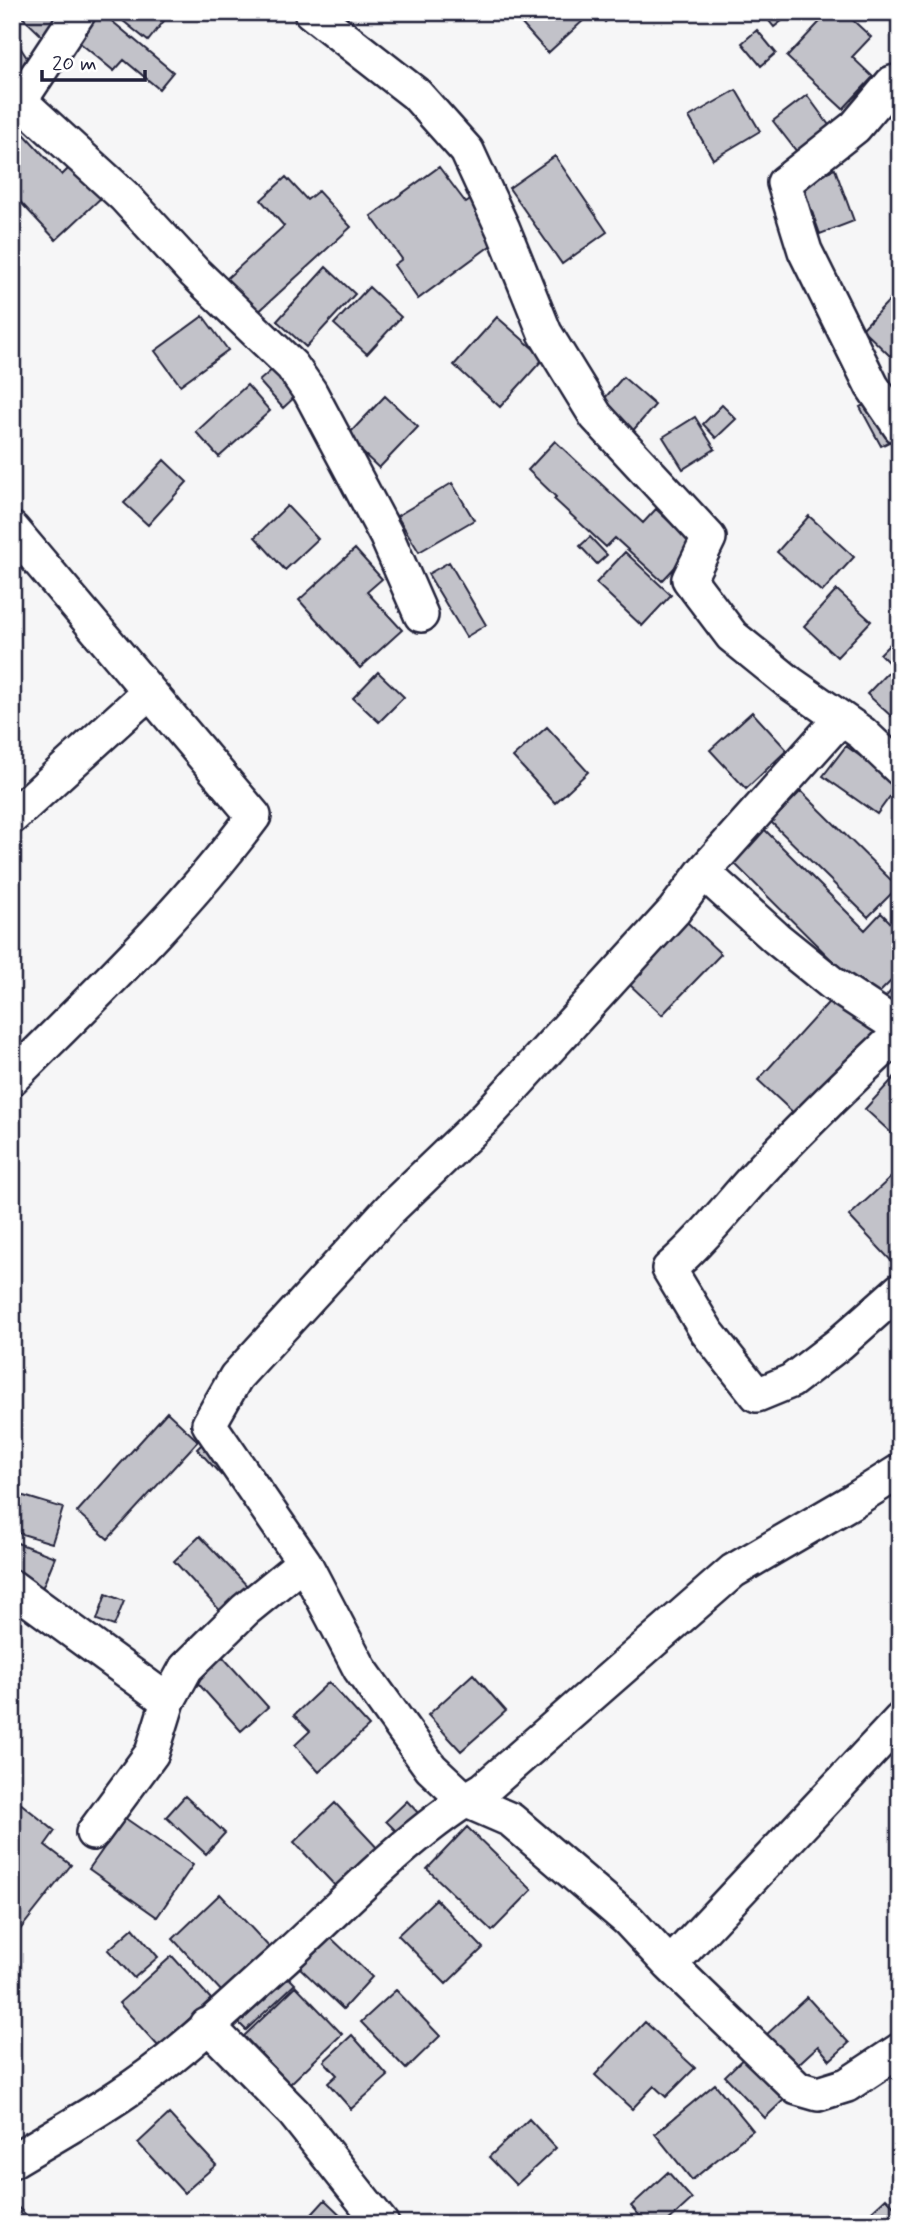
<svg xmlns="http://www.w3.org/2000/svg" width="912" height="2236" font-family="Mynerve,sans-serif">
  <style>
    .building { fill: #c2c2c9; stroke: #22223b; stroke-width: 2 }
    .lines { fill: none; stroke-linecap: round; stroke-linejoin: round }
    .minor-casing { stroke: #22223b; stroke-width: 38 }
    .minor { stroke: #fff; stroke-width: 33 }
  </style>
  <rect width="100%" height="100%" fill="#f6f6f7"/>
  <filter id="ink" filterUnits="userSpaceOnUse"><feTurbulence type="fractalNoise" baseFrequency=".0143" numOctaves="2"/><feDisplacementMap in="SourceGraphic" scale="14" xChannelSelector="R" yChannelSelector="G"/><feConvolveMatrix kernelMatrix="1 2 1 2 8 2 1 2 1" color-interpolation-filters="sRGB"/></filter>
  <g filter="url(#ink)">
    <path class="building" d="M17 12H62L44 38Z
      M86 12H101L173 72 159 89 124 60 114 71 68 33Z
      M112 12H171L148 41Z
      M511 12H579L585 19 548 53Z
      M597 12H616L605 22Z
      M762 12H793L774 27Z
      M829 12H844L871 37 852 57 873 77 843 109 787 57Z
      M757 30 776 53 761 66 742 43Z
      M12 35 31 64 12 76Z
      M736 90 760 131 713 159 689 117Z
      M807 95 834 132 801 157 773 121Z
      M13 122 62 175 74 163 103 196 56 240 12 193Z
      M555 156 607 232 562 264 509 188Z
      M439 167 466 203 476 196 505 235 418 299 394 265 402 259 371 216Z
      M835 169 854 221 820 234 801 181Z
      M286 177 307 200 318 191 351 227 255 315 224 281 284 226 261 200Z
      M326 267 355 294 306 347 277 321Z
      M369 287 401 317 367 354 334 324Z
      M900 289V346L890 356 862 329Z
      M203 316 228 350 180 385 155 351Z
      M497 317 544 358 500 407 454 365Z
      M273 369 296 396 283 408 259 381Z
      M623 377 655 405 630 434 598 406Z
      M247 385 270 411 219 457 196 432Z
      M385 396 418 427 379 468 346 437Z
      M871 401 891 441 881 446 860 407Z
      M722 405 736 419 716 438 703 424Z
      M695 417 715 449 683 469 663 437Z
      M555 441 643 523 656 509 695 546 662 581 615 538 606 547 554 499 556 497 528 470Z
      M164 460 187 482 148 525 124 503Z
      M452 483 474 520 419 552 397 516Z
      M287 506 318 539 285 570 255 537Z
      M809 516 854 557 822 592 777 552Z
      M590 537 607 555 597 564 580 546Z
      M355 549 382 579 367 592 402 630 360 668 299 600Z
      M625 552 671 595 642 626 596 583Z
      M449 562 486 625 466 637 428 574Z
      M837 590 871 621 837 657 804 626Z
      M900 634V706L891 716 867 694 893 667 880 654Z
      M378 672 404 697 379 722 353 698Z
      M752 712 787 750 746 789 710 750Z
      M547 727 588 772 555 803 513 757Z
      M846 746 899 784 877 814 823 776Z
      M801 791 898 887 868 917 771 822Z
      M764 829 865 930 881 913 900 932V972L872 1000 732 861Z
      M687 922 721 954 662 1015 629 984Z
      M900 980V1014L883 1000Z
      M836 994 877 1031 798 1117 758 1080Z
      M900 1071V1141L865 1109Z
      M899 1170 900 1263 896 1266 849 1216Z
      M167 1412 198 1441 108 1539 77 1512Z
      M209 1437 233 1463 221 1475 197 1449Z
      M17 1494 63 1508 52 1543 12 1531V1508Z
      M200 1536 252 1591 225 1616 174 1561Z
      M12 1541 55 1557 39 1596 12 1586Z
      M106 1594 124 1601 114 1626 97 1620Z
      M222 1656 268 1707 241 1731 195 1680Z
      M473 1674 506 1711 461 1751 428 1715Z
      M329 1682 369 1726 319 1772 295 1745 310 1731 294 1715Z
      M185 1796 225 1833 206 1854 166 1817Z
      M407 1801 421 1816 400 1835 386 1821Z
      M19 1802 55 1831 45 1845 71 1865 15 1936 12 1933V1811Z
      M335 1803 381 1852 340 1891 294 1842Z
      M125 1818 193 1865 157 1917 89 1869Z
      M467 1827 532 1890 492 1931 427 1869Z
      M220 1894 270 1948 223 1993 173 1939Z
      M436 1899 483 1948 446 1984 398 1935Z
      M133 1928 158 1957 134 1978 108 1950Z
      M329 1936 372 1977 343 2009 300 1968Z
      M172 1956 211 1999 159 2047 119 2003Z
      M287 1976 295 1984 246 2030 238 2022Z
      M296 1986 342 2034 290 2084 244 2036Z
      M396 1990 440 2036 406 2069 361 2022Z
      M807 1997 849 2043 830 2060 818 2046 794 2068 765 2036Z
      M645 2022 695 2068 666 2097 654 2086 632 2109 595 2075Z
      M352 2035 388 2076 351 2109 328 2083 337 2075 324 2061Z
      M754 2048 795 2089 765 2118 725 2076Z
      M715 2084 753 2130 692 2180 655 2134Z
      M169 2114 216 2165 184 2193 138 2143Z
      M529 2119 556 2148 516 2185 489 2157Z
      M668 2172 692 2199 665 2224H647L631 2206Z
      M886 2198 900 2212V2224H861L860 2222Z
      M325 2200 350 2224H303Z
      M12 2202 36 2224H12Z"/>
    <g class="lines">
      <defs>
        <path id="minor" d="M79 12 20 101 124 196 194 272 292 366 310 392 386 535 421 615
          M311 12 416 94 467 151 503 229 545 333 596 416 709 538 689 579 732 636 790 683 862 733 900 769
          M900 81 892 83 855 127 784 183 805 251 872 386 900 427
          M12 529 254 816C183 912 96 994 12 1078
          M840 719 703 872 674 911 486 1117 390 1209 236 1377 209 1424 304 1562 360 1669 431 1768 465 1800 511 1820 628 1920 670 1965 797 2088 818 2094 847 2085 900 2050
          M12 817 149 692
          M703 872 776 938 833 984 900 1028
          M900 1033C854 1076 809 1120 765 1166 733 1200 705 1238 669 1269L707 1332 757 1395 791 1381 839 1344 900 1290
          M12 1587 168 1701
          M93 1833 152 1753 168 1701 186 1668 245 1610 304 1562
          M670 1965 900 1720
          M207 2025 294 2113 382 2224
          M12 2161C62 2131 115 2102 161 2066 200 2036 236 2001 273 1968 341 1908 406 1834 484 1789L733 1571 851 1502 900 1471"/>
      </defs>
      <use href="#minor" class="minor-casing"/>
      <use href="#minor" class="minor"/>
    </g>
  </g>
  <rect width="912" height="2236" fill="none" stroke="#fff" stroke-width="42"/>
  <rect x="21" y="21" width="870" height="2194" fill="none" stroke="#22223b" stroke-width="2.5" filter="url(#ink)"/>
  <path d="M42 70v10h103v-10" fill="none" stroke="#22223b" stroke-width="3.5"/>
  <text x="52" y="70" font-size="21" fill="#22223b" stroke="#ffffff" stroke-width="5" paint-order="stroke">20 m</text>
</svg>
